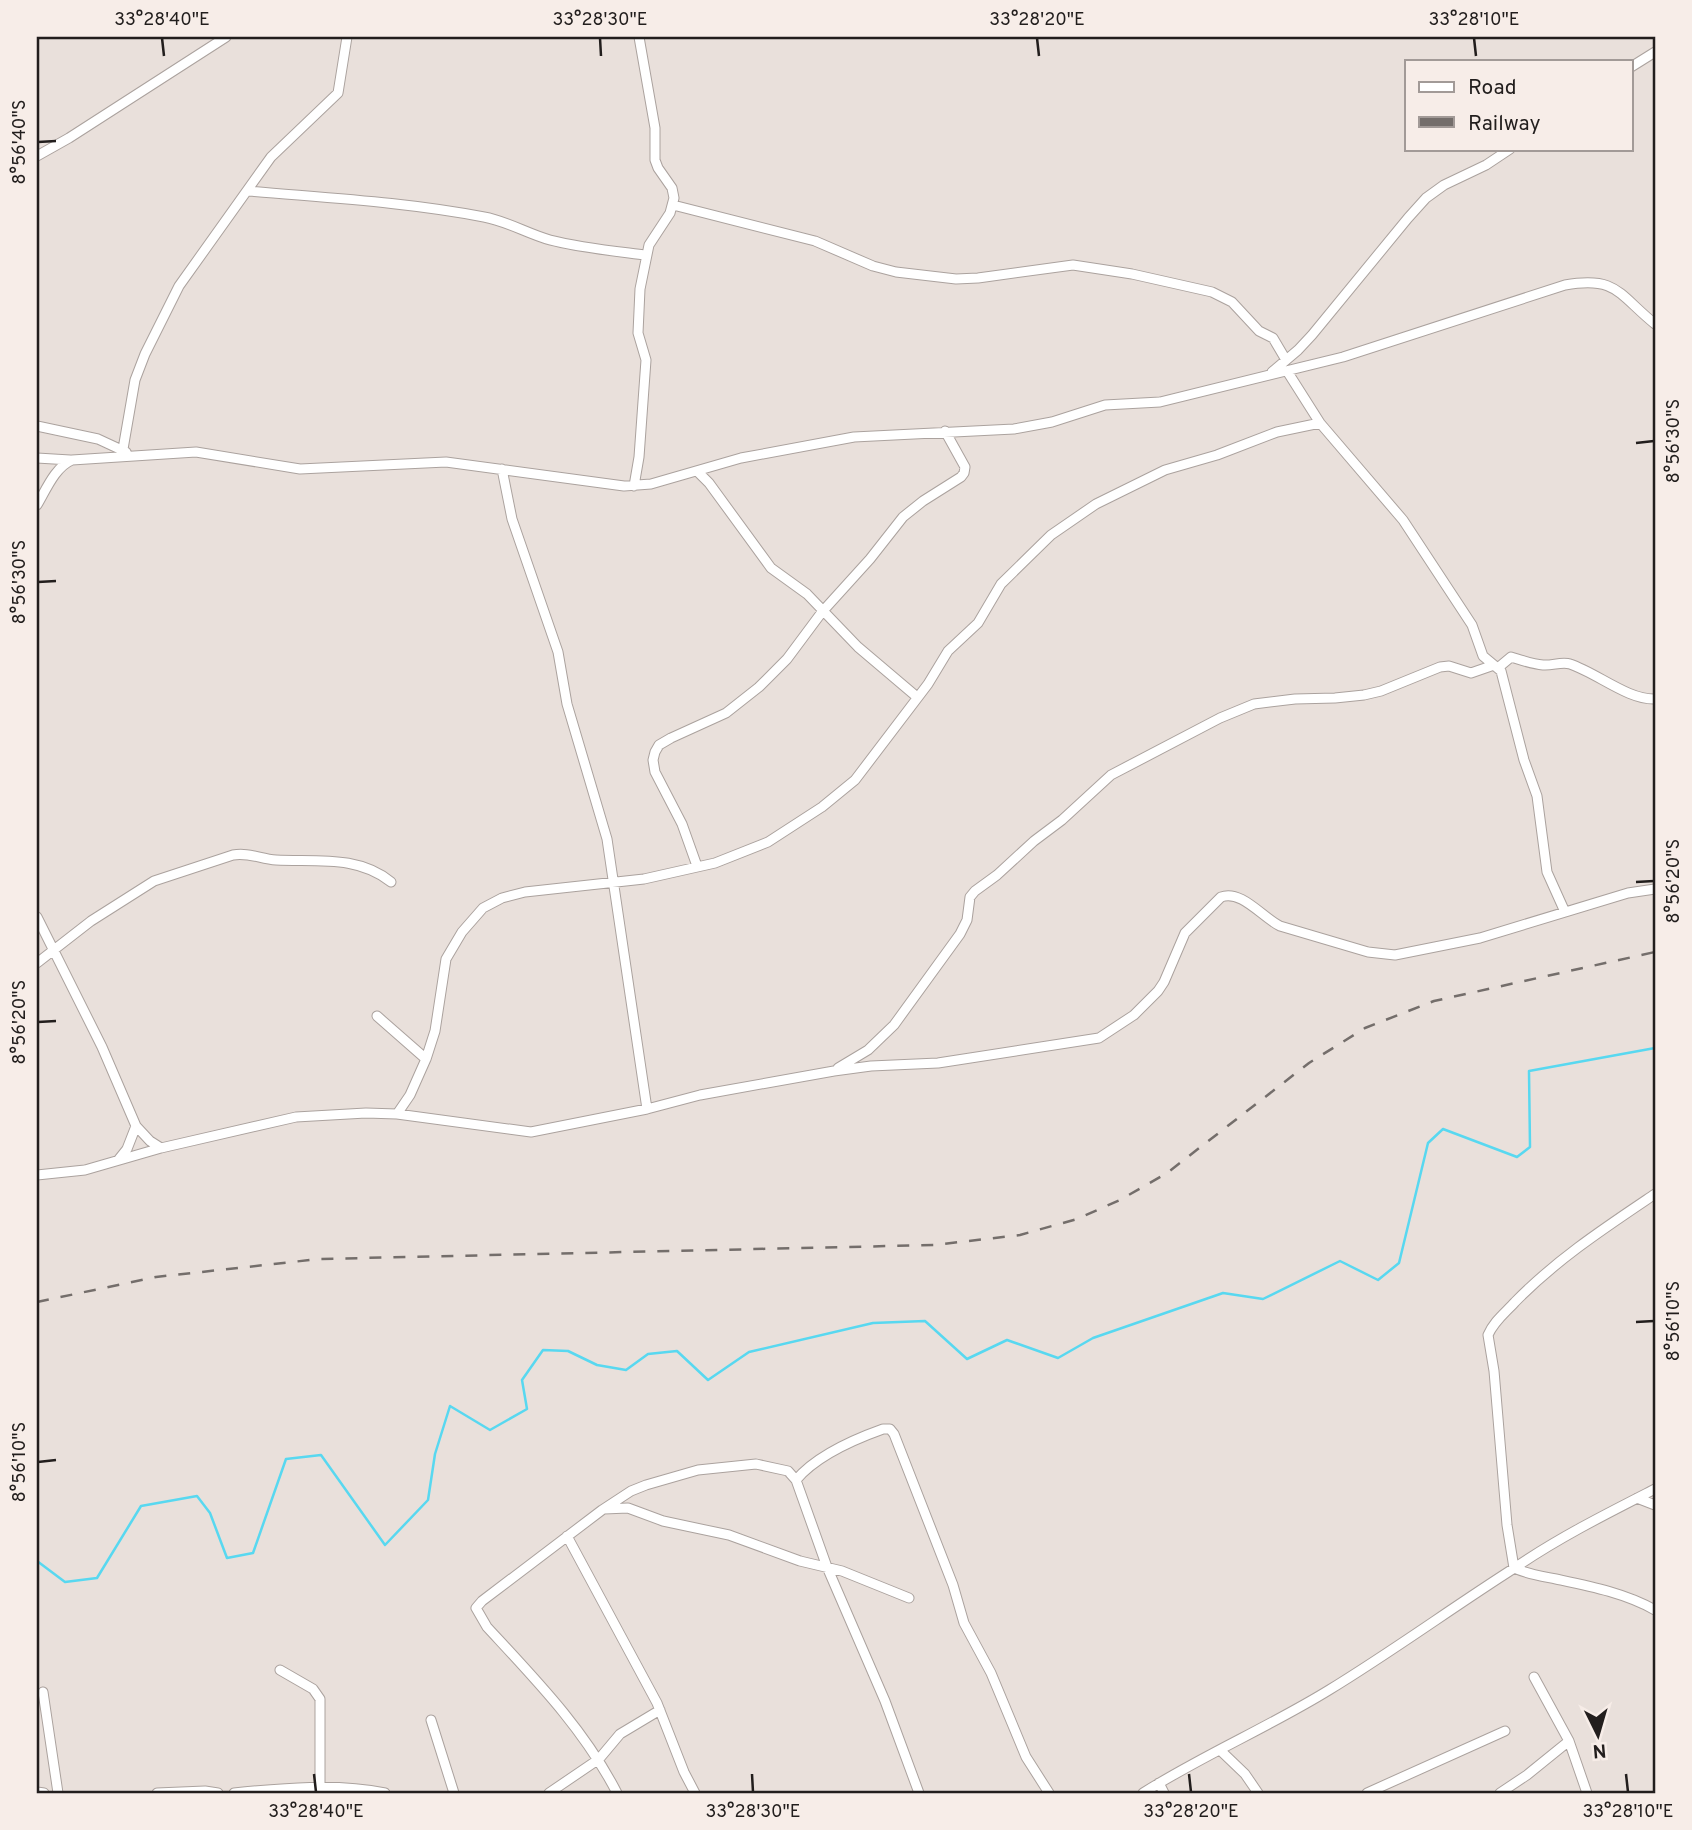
<svg xmlns="http://www.w3.org/2000/svg" width="1692" height="1830" font-family="Overpass,sans-serif">
  <style>
    .lines { fill: none; stroke-linecap: round; stroke-linejoin: round }
    .stream { stroke: #58d8f0; stroke-width: 2.5 }
    .minor-casing { stroke: #aba29e; stroke-width: 11 }
    .minor { stroke: #fff; stroke-width: 9 }
    .rail { stroke: #746e6b; stroke-width: 2.5; stroke-dasharray: 12 12; stroke-linecap: butt }
    .ticks { fill: none; stroke: #221e1d; stroke-width: 2.5 }
    .neatline { fill: none; stroke: #221e1d; stroke-width: 2.5 }
    .ticks-label { font-size: 18px; text-anchor: middle; fill: #221e1d }
  </style>
  <rect width="100%" height="100%" fill="#e9e0db"/>
  <g class="lines">
    <path class="stream" d="M37 1561 65 1582 97 1578 141 1506 197 1496 210 1513 227 1558 253 1553 286 1459 321 1455 385 1545 428 1500 435 1454 450 1406 490 1430 527 1409 522 1380 543 1350 568 1351 597 1365 626 1370 648 1354 677 1351 708 1380 749 1352 873 1323 925 1321 967 1359 1007 1340 1058 1358 1093 1338 1223 1293 1263 1299 1340 1261 1378 1280 1399 1263 1428 1143 1443 1129 1517 1157 1530 1147 1529 1071 1655 1048"/>
    <defs>
      <path id="minor" d="M1631 67 1655 52
        M37 156 69 138 226 37
        M249 191C328 198 406 202 484 217 507 221 528 234 550 240 581 248 614 251 646 255
        M673 205 815 241 873 266 896 272 956 279 978 278 1073 265 1132 274 1212 292 1232 302 1259 331 1273 338 1286 360
        M1287 371 1320 423 1403 520 1472 625 1483 656 1501 671 1524 760 1537 796 1547 872 1565 912
        M1272 372 1298 350 1312 335 1408 218 1426 198 1444 185 1486 165 1510 149
        M37 426 98 439 126 452
        M123 449 135 380 145 354 179 286 271 157 338 93 347 37
        M37 458 70 460
        M502 469 512 519 558 652 567 704 607 839 647 1109
        M697 471 709 483 771 568 807 594 858 647 917 697
        M634 486 639 457 646 360 638 333 640 289 649 245 670 213 674 198 672 188 658 168 655 160V128L639 37
        M37 505C46 490 55 467 72 460L196 452 300 469 446 462 624 486 651 484 741 458 854 437 1014 429 1052 422 1105 405 1160 402 1343 357 1565 285C1617 276 1618 294 1655 324
        M1499 667 1511 657C1521 660 1532 664 1543 665 1552 666 1562 661 1570 664 1597 673 1628 700 1655 699
        M697 866 682 824 655 772 653 760 655 752 659 745 671 738 726 713 759 687 787 659 822 612 870 559 903 517 923 501 961 477 964 473 965 467 945 431
        M37 917 102 1047 136 1126 150 1141 161 1148
        M37 963 91 921 154 881 233 855C248 852 261 859 276 860 316 862 358 855 391 882
        M377 1016 426 1059
        M838 1068 868 1050 894 1025 960 934 967 920 970 897 975 891 997 875 1034 841 1062 820 1111 775 1220 718 1254 704 1295 699 1335 698 1364 695 1381 691 1440 667 1449 666 1471 673 1494 665
        M397 1114 410 1095 426 1059 435 1031 446 959 462 932 483 908 502 898 525 892 644 879 715 863 768 842 822 807 855 780 928 684 948 651 978 623 1001 584 1051 535 1096 504 1165 470 1217 455 1277 432 1320 423
        M119 1159 127 1149 136 1126
        M37 1175 85 1170 161 1148 296 1117 366 1113 397 1114 531 1132 647 1109 700 1095 834 1071 871 1066 938 1063 1099 1038 1134 1015 1158 991 1164 982 1185 933 1221 897C1241 889 1263 918 1280 926L1368 952 1395 955 1480 938 1628 893 1655 889
        M1655 1194C1606 1227 1557 1259 1515 1302 1505 1313 1494 1321 1488 1335L1494 1371 1507 1525 1514 1568C1527 1574 1541 1576 1556 1579 1589 1586 1625 1593 1655 1610
        M796 1480C816 1456 855 1439 883 1429H890L894 1434 953 1585 964 1623 991 1673 1026 1757 1049 1793
        M1637 1498 1655 1505
        M604 1509 628 1508 663 1521 729 1535 800 1561 842 1571 909 1598
        M567 1536 657 1703 684 1772 695 1793
        M280 1670 313 1689 320 1699V1791
        M1534 1677 1569 1741 1587 1793
        M43 1692 58 1793
        M431 1720 454 1793
        M1221 1751 1245 1774 1258 1793
        M1159 1783 1164 1793
        M37 1792 44 1793
        M157 1793 205 1791 218 1793
        M234 1793C283 1788 337 1783 385 1793
        M549 1793 599 1759 620 1734 660 1710
        M617 1793C584 1729 536 1680 487 1627L476 1608 482 1601 602 1510 631 1491 646 1485 698 1470 756 1464 788 1471 796 1480 827 1567 885 1701 919 1793
        M1143 1793C1203 1755 1269 1727 1329 1690 1393 1651 1453 1607 1516 1567 1560 1537 1608 1513 1655 1489
        M1367 1793 1505 1731
        M1500 1793 1527 1775 1569 1741"/>
    </defs>
    <use href="#minor" class="minor-casing"/>
    <use href="#minor" class="minor"/>
    <path class="rail" d="M37 1302 156 1277 319 1259 934 1245 1020 1235 1077 1219 1120 1200 1167 1173 1309 1063 1365 1028 1434 1001 1655 952"/>
  </g>
  <path class="ticks" d="M162 38 164 56M600 38 601 56M1037 38 1039 56M1474 38 1476 56M38 142 56 141M1636 443 1654 441M38 582 56 581M1636 882 1654 881M38 1022 56 1021M1636 1322 1654 1321M38 1462 56 1460M314 1774 316 1792M752 1774 753 1792M1189 1774 1191 1792M1626 1774 1628 1792"/>
  <rect width="1692" height="1830" fill="none" stroke="#f7ede8" stroke-width="77"/>
  <rect x="1405" y="60" width="228" height="91" fill="#f7ede8" stroke="#a29a97" stroke-width="2"/>
  <rect x="1419" y="82" width="35" height="10" fill="#ffffff" stroke="#a29a97" stroke-width="2"/>
  <text x="1468" y="94" font-size="21" fill="#221e1d">Road</text>
  <rect x="1419" y="117" width="35" height="10" fill="#746e6b" stroke="#a29a97" stroke-width="2"/>
  <text x="1468" y="130" font-size="21" fill="#221e1d">Railway</text>
  <g transform="translate(1598 1735) rotate(175)" stroke="#f7ede8" stroke-width="5" paint-order="stroke">
  <path d="M0-5L12 26L0 18L-12 26Z" fill="#221e1d"/>
  <text y="-10" font-size="19" font-weight="bold" text-anchor="middle" fill="#221e1d">N</text>
  </g>
  <rect x="38" y="38" width="1616" height="1754" class="neatline"/>
  <g class="ticks-label">
    <text x="162" y="25">33°28'40"E</text>
    <text x="600" y="25">33°28'30"E</text>
    <text x="1037" y="25">33°28'20"E</text>
    <text x="1474" y="25">33°28'10"E</text>
    <text transform="translate(19 142) rotate(-90)" y="6">8°56'40"S</text>
    <text transform="translate(1673 441) rotate(-90)" y="6">8°56'30"S</text>
    <text transform="translate(19 582) rotate(-90)" y="6">8°56'30"S</text>
    <text transform="translate(1673 881) rotate(-90)" y="6">8°56'20"S</text>
    <text transform="translate(19 1022) rotate(-90)" y="6">8°56'20"S</text>
    <text transform="translate(1673 1321) rotate(-90)" y="6">8°56'10"S</text>
    <text transform="translate(19 1462) rotate(-90)" y="6">8°56'10"S</text>
    <text x="316" y="1817">33°28'40"E</text>
    <text x="753" y="1817">33°28'30"E</text>
    <text x="1191" y="1817">33°28'20"E</text>
    <text x="1628" y="1817">33°28'10"E</text>
  </g>
</svg>
